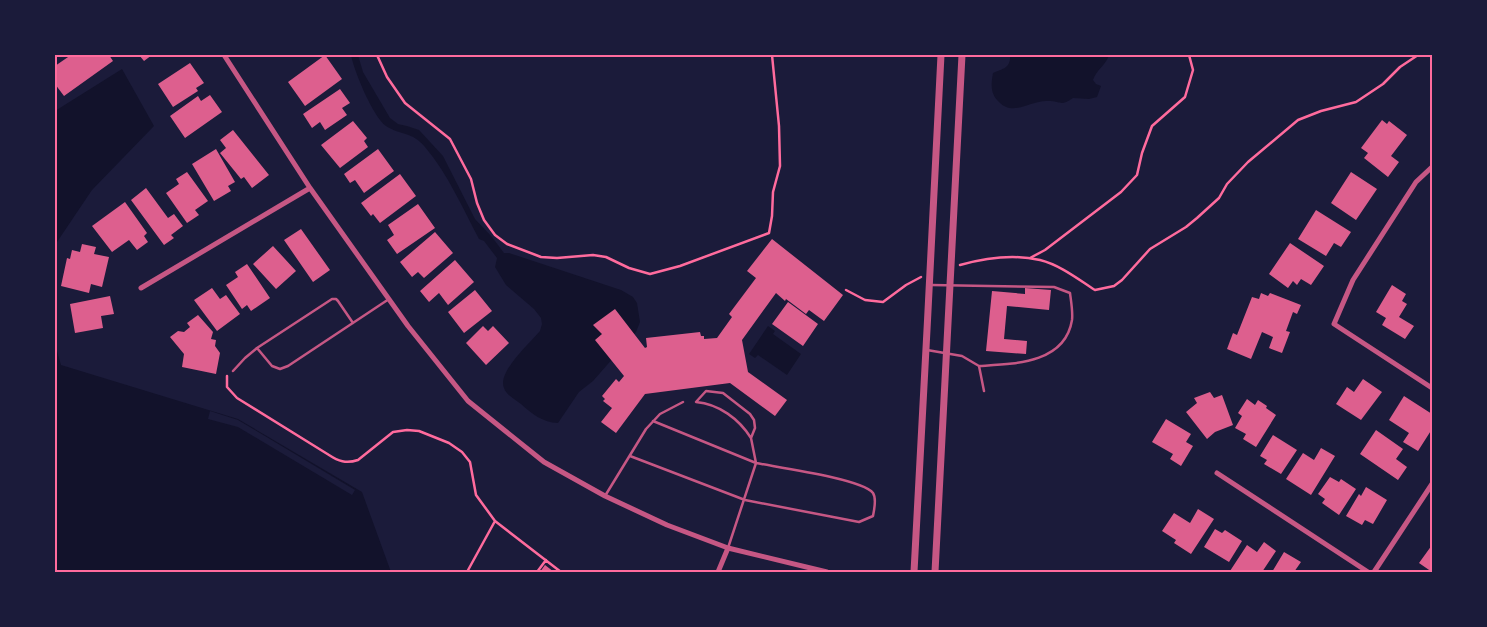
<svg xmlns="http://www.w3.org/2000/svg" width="1487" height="627" font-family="'Open Sans',sans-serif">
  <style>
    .water { fill: #12122b }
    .pier { fill: #1b1b3a }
    .building { fill: #dd5f8e }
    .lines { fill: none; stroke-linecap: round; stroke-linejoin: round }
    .path { stroke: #ff6b9d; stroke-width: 2.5 }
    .service { stroke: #c65784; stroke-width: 2.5 }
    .minor { stroke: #c65784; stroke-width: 5 }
    .tertiary { stroke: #c65784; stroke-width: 7 }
    .neatline { fill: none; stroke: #ff6b9d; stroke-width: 2 }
  </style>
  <rect width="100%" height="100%" fill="#1b1b3a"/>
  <path class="water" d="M351 55H358L363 72 390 118 398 124 407 126 419 130 443 156 475 219 492 237 504 253H509L621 290 633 297 637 303 640 322 636 332 593 381 579 392 558 423C543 423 531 413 521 404 515 399 506 395 504 388 497 372 530 343 540 331L542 324 541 318 534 309 506 285 495 267 497 258 484 241 479 239C463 209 448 174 425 147 412 131 401 136 386 126 373 117 354 71 351 55Z
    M1010 55H1109C1107 64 1096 70 1093 80L1096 84 1101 86 1097 97 1089 99 1073 98C1060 107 1061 101 1048 101 1031 100 1013 117 999 102 990 94 991 84 993 73 1003 69 1011 68 1010 55Z
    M122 69 154 126 92 190 55 245V111Z
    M768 326 775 331 773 334 801 354 787 375 758 355 755 358 749 354Z
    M55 344 61 365 238 419 362 492 391 572H55Z"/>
  <path class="pier" d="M210 411 238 420 355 490 352 495 238 427 208 419Z"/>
  <path class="building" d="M71 55H109L113 61 64 96 55 84V66Z
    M139 55H152L144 61Z
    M325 55 342 79 305 106 288 82Z
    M190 63 204 83 196 88 198 91 173 107 158 84Z
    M340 89 350 103 342 108 347 115 325 130 320 122 312 128 303 114Z
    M210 95 222 112 185 138 170 116 198 96 201 101Z
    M1382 120 1387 124 1389 121 1407 135 1391 156 1399 162 1388 177 1364 158 1368 153 1361 148Z
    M353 121 367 138 364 141 368 147 340 168 321 145Z
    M233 130 269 175 252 188 244 177 241 179 220 153 226 148 220 140Z
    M216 149 235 182 228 186 231 191 214 201 192 164Z
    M378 149 394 171 364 193 355 180 350 183 344 174Z
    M187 172 208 201 195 210 199 215 187 223 166 193 179 184 176 179Z
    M1351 172 1377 189 1356 220 1331 203Z
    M400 174 416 196 380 223 373 214 371 216 361 203Z
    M146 188 168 218 174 214 183 226 171 235 174 238 164 245 131 200Z
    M125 202 147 233 144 236 148 242 137 250 129 240 112 252 92 226Z
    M418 204 435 228 397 254 387 240 394 235 388 225Z
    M1316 210 1351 232 1341 247 1334 243 1326 256 1298 239Z
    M301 229 330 270 313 282 284 240Z
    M435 232 453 253 424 278 418 272 412 277 400 262Z
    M772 239 843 295 824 321 809 310 806 314 786 299 785 301 776 293 742 340 748 372 787 400 775 416 730 383 645 394 616 433 601 422 612 408 603 401 605 399 602 396 616 379 619 382 624 376 595 340 602 334 593 325 615 309 645 348 647 347 646 338 700 332 701 336H704V339L717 338 732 317 729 314 756 278 747 271Z
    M1290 243 1324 266 1311 285 1301 279 1297 285 1293 281 1288 288 1269 274Z
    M82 244 96 247 94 254 109 257 102 287 91 284 89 293 61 286 67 258 70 259 72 250 80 252Z
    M273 246 296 271 276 289 253 264Z
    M455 260 474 282 448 305 439 293 429 302 420 291Z
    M247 264 270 298 251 311 247 305 242 309 226 285 238 277 235 272Z
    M1392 285 1406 294 1402 301 1407 304 1399 317 1414 326 1405 339 1382 325 1386 318 1376 312Z
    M212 288 220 299 226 295 240 314 217 331 194 300Z
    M1025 288 1051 290 1049 310 1007 306 1004 339 1027 341 1026 354 986 351 992 291 1025 294Z
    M475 290 492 311 464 333 448 312Z
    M1261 293 1268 296 1270 293 1301 305 1297 314 1293 312 1286 331 1290 332 1282 353 1269 348 1273 337 1262 332 1251 359 1227 349 1233 333 1237 335 1252 297 1259 299Z
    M110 296 114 314 101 316 103 328 75 333 70 304Z
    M788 302 818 324 803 346 772 324Z
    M198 315 213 332 211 339 216 340 215 346 220 353 216 374 182 367 184 354 170 337 178 331 184 332 190 327 187 323Z
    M483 326 488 331 493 326 509 343 486 365 466 343Z
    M1363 379 1382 392 1361 420 1336 404 1347 387 1354 392Z
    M1210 392 1214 398 1222 395 1233 425 1215 432 1207 439 1186 412 1197 403 1194 398Z
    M1404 396 1432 414V429L1418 451 1403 442 1409 433 1389 420Z
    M1247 399 1255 405 1258 400 1267 406 1266 408 1276 415 1256 447 1243 439 1246 434 1235 428 1242 416 1238 413Z
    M1166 419 1191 434 1186 442 1193 446 1181 466 1170 459 1173 454 1152 442Z
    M1376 430 1403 449 1396 459 1407 467 1398 480 1360 454Z
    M1273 435 1297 450 1281 474 1264 464 1267 460 1260 456Z
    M1321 448 1335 456 1311 495 1286 479 1303 453 1314 460Z
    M1330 477 1339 482 1341 479 1356 489 1339 515 1322 503 1325 499 1318 494Z
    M1366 487 1387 500 1373 524 1365 520 1362 525 1346 516 1359 494 1361 496Z
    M1198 509 1214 519 1191 554 1174 543 1176 540 1162 531 1174 513 1190 523Z
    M1215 529 1222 533 1225 530 1242 541 1229 562 1204 547Z
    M1264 542 1276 551 1262 572H1232L1230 571 1247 545 1257 552Z
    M1432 545V572L1419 563Z
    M1284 552 1301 562 1294 572H1272Z
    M545 565 554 572H540Z"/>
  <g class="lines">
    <path class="path" d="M377 55 387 77 405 103 450 139 471 179 477 203 484 220 495 235 507 244 541 257 557 258 593 255 606 257 629 268 650 274 680 266 769 233 772 216 773 192 780 166 779 126 772 55
      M1030 258 1045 250 1121 192 1137 175 1142 153 1152 126 1185 97 1193 70 1189 55
      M960 265C985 258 1014 254 1040 260 1060 265 1078 279 1095 290L1114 286 1122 280 1150 249 1186 227 1197 218 1219 198 1227 184 1248 162 1298 120 1321 111 1356 102 1383 84 1400 67 1418 55
      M846 290 865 300 883 302 906 285 921 277
      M227 376V387L237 398 329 455C338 461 346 464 358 460L393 432 407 430 419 431 449 443 462 452 470 462 476 495 495 521 561 572
      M467 572 495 521
      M537 572 546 560"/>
    <path class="service" d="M931 285 1054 287 1070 293C1071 301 1073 312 1072 320 1065 364 1013 364 979 366
      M353 323 338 301 336 299H332L257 348 272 366 280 369 288 366 389 299
      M927 350 962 356 979 366 984 391
      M233 371 245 358 257 348
      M706 391 723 393 750 414 754 420 755 428 751 438C739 419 719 404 696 402Z
      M653 421 756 463 728 548
      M630 456 745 500 859 522 873 516C874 510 877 499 873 493 863 479 776 467 756 463L751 438
      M605 496 646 429 660 414 683 402"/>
    <path class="minor" d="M224 55 310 188 408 326 468 401 544 462 605 496 667 525 728 548 827 572
      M1432 167 1416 182 1353 280 1334 324 1432 388
      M141 288 310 188
      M1217 473 1368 572
      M718 572 728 548
      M1374 572 1432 484"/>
    <path class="tertiary" d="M914 572C923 400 933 227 941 55
      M935 572 962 55"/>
  </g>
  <rect width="1487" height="627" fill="none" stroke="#1b1b3a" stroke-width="112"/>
  <rect x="56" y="56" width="1375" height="515" class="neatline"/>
</svg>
